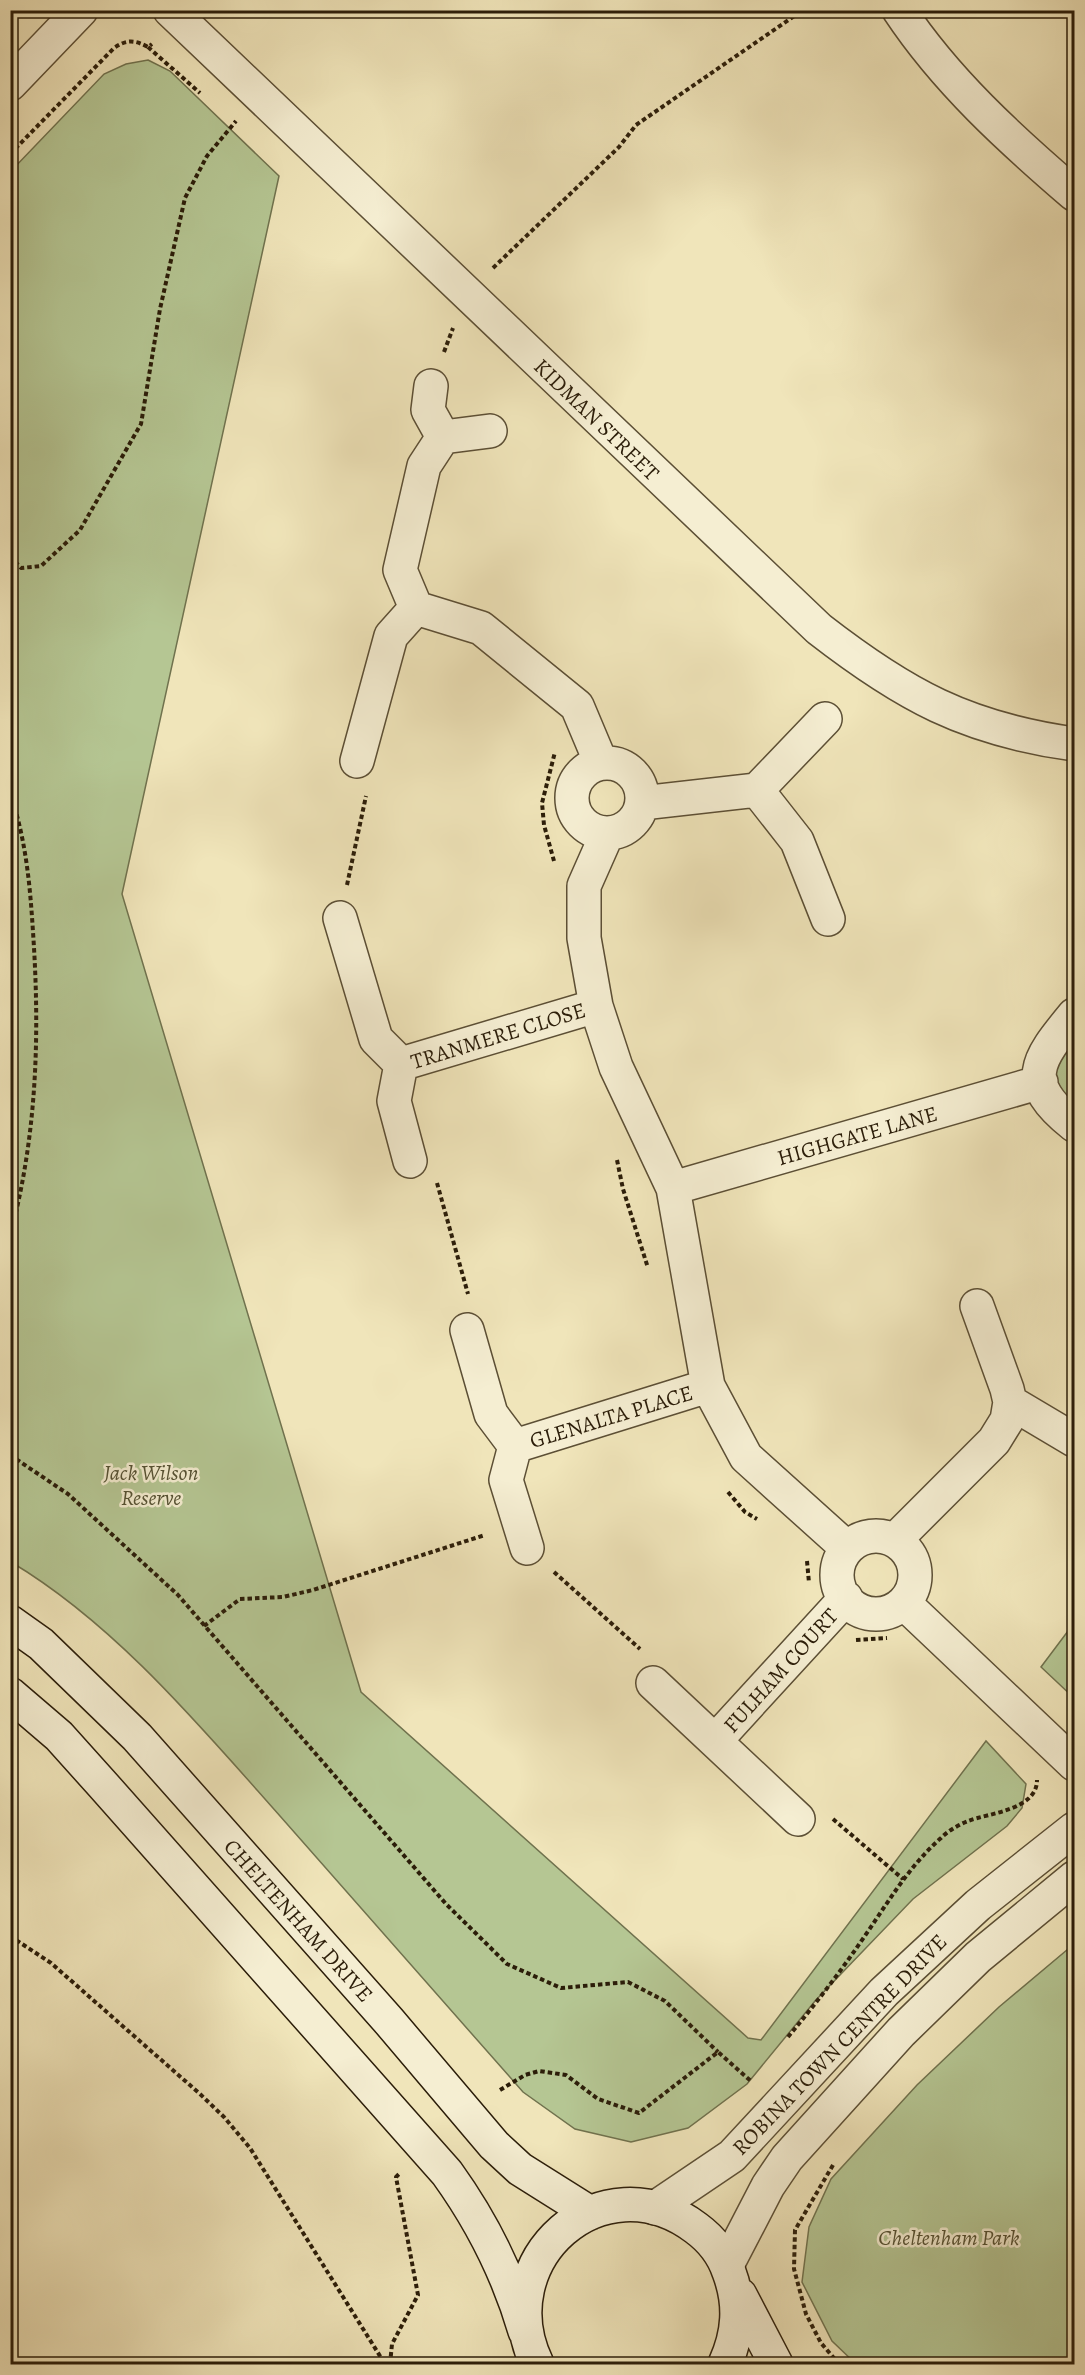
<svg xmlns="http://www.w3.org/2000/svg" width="1085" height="2375" font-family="Alegreya,serif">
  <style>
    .green { fill: #b5c693; stroke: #70724e; stroke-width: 1.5 }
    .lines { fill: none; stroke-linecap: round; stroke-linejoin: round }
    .minor-casing { stroke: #5c4f35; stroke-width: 36 }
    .tertiary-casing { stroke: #5c4f35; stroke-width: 36 }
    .secondary-casing { stroke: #2b1d09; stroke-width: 36 }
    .path { stroke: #2b1d09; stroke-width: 4; stroke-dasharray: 4.5 3; stroke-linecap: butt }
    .minor { stroke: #f5eed2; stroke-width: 33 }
    .tertiary { stroke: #f5eed2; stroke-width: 33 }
    .secondary { stroke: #f5eed2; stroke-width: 33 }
    .labels { text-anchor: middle; stroke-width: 5; stroke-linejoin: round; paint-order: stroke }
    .street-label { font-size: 22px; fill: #2b1d09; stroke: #f5eed2 }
    .park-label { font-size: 22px; font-style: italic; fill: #545032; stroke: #f5eed2 }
  </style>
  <rect width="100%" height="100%" fill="#f0e5ba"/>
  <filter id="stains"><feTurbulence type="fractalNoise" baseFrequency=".00333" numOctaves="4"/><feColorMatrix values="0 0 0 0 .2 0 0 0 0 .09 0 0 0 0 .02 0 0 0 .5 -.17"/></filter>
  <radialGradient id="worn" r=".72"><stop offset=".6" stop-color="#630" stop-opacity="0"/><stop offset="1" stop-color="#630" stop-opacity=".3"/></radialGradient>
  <path class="green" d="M148 60 170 71 279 176 122 894 361 1692 748 2038 761 2040 986 1741 1026 1784 1022 1808 1007 1826 913 1899 815 2001 747 2084 688 2128 631 2142 575 2129 523 2092C442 2000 361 1908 280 1816 200 1726 115 1624 11 1562V171L104 74 126 64Z
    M1074 1035V1107C1047 1070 1050 1072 1074 1035Z
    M1074 1623V1698L1041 1667Z
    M1074 1944V2364H856L832 2341 802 2282 809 2227 831 2179 917 2085 999 2007Z"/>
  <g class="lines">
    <defs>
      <path id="minor" d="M170 10 819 629C904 695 966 729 1074 744
        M899 10C946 81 1010 139 1074 194
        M10 84 81 10
        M431 386 428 410 443 437 490 431
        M416 608 481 628 577 706 601 763
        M357 761 391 636 416 608 400 570 424 466 443 437
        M572 798a35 35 0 1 1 70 0a35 35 0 1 1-70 0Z
        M757 790 797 841 828 919
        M642 803 757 790 825 719
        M607 834 584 886V938L596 1006 616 1067 673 1188 708 1386 746 1457 847 1548
        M340 918 376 1039 401 1064 394 1101 410 1161
        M1074 1015C1036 1061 1020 1082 1074 1125
        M401 1064 596 1006
        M673 1188 1041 1082
        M467 1330 491 1414 515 1446 506 1480 527 1548
        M1010 1402 1074 1440
        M515 1446 708 1386
        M837 1575a39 39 0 1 1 78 0a39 39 0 1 1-78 0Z
        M895 1540 994 1441 1007 1420 1010 1402 1007 1389 977 1306
        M904 1603 1074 1764
        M653 1683 798 1819
        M715 1741 846 1598"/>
      <path id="tertiary" d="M655 2208 732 2156 884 1992 978 1905 1074 1829
        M727 2265 768 2186 787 2158 901 2032 978 1957 1074 1878"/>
      <path id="secondary" d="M10 1622 41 1644 137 1737 388 2020 494 2145 520 2169 590 2213
        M10 1694 59 1736 103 1785 447 2173C483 2223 508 2273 525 2331
        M740 2295 776 2364
        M537 2364C487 2260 602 2157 696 2228 711 2239 723 2254 729 2272 741 2304 739 2333 725 2364"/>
    </defs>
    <use href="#minor" class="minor-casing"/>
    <use href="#tertiary" class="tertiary-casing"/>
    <use href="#secondary" class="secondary-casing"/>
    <path class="path" d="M148 47 200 93
      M10 154 114 48C127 39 135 40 148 47L152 44
      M493 268 619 147 636 125 803 10
      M444 352 453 328
      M10 556 21 568 41 566 80 530 141 424 160 309 185 198 207 156 236 121
      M10 793C26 839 30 885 33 932 40 1035 37 1136 10 1236
      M554 861 544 825 542 803 555 752
      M347 885 366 796
      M617 1160 623 1189 648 1268
      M437 1183 468 1294
      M10 1455 68 1494 178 1595 446 1904 507 1964 561 1988 628 1982 665 2001 718 2052
      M728 1492 745 1512 757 1519
      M807 1561 809 1583
      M554 1572 640 1649
      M204 1626 240 1599 283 1597 313 1590 485 1535
      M856 1640 887 1638
      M833 1819 903 1879
      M10 1936 51 1963 200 2094 224 2117 250 2148 385 2364
      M788 2037C813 2007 838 1975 860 1943 886 1906 907 1868 941 1838 948 1831 958 1825 968 1821 989 1813 1037 1810 1037 1780
      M500 2090 525 2075 539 2071 566 2075 598 2099 639 2113 718 2052 752 2082
      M833 2165 795 2230 794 2269 806 2314 821 2343 839 2364
      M390 2364 392 2344 418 2295 396 2177 399 2174"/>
    <use href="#minor" class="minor"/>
    <use href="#tertiary" class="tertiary"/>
    <use href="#secondary" class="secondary"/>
  </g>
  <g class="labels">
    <g class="street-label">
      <text transform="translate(597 419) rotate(44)" y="8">KIDMAN STREET</text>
      <text transform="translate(498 1035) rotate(-17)" y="8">TRANMERE CLOSE</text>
      <text transform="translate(857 1135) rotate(-16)" y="8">HIGHGATE LANE</text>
      <text transform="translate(611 1416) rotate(-17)" y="8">GLENALTA PLACE</text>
      <text transform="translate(780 1670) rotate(-48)" y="8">FULHAM COURT</text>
      <text transform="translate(299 1920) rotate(48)" y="8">CHELTENHAM DRIVE</text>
      <text transform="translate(839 2044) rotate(-46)" y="8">ROBINA TOWN CENTRE DRIVE</text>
    </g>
    <g class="park-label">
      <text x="151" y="1480">Jack Wilson<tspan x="151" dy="25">Reserve</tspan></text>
      <text x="949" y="2245">Cheltenham Park</text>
    </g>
  </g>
  <rect width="1085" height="2375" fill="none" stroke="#f0e5ba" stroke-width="36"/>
  <rect x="12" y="12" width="1061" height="2351" fill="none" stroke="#2b1d09" stroke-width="3"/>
  <rect x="18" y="18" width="1049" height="2339" fill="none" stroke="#2b1d09" stroke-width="1.5"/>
  <rect width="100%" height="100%" filter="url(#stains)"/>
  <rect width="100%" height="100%" fill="url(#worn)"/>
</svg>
